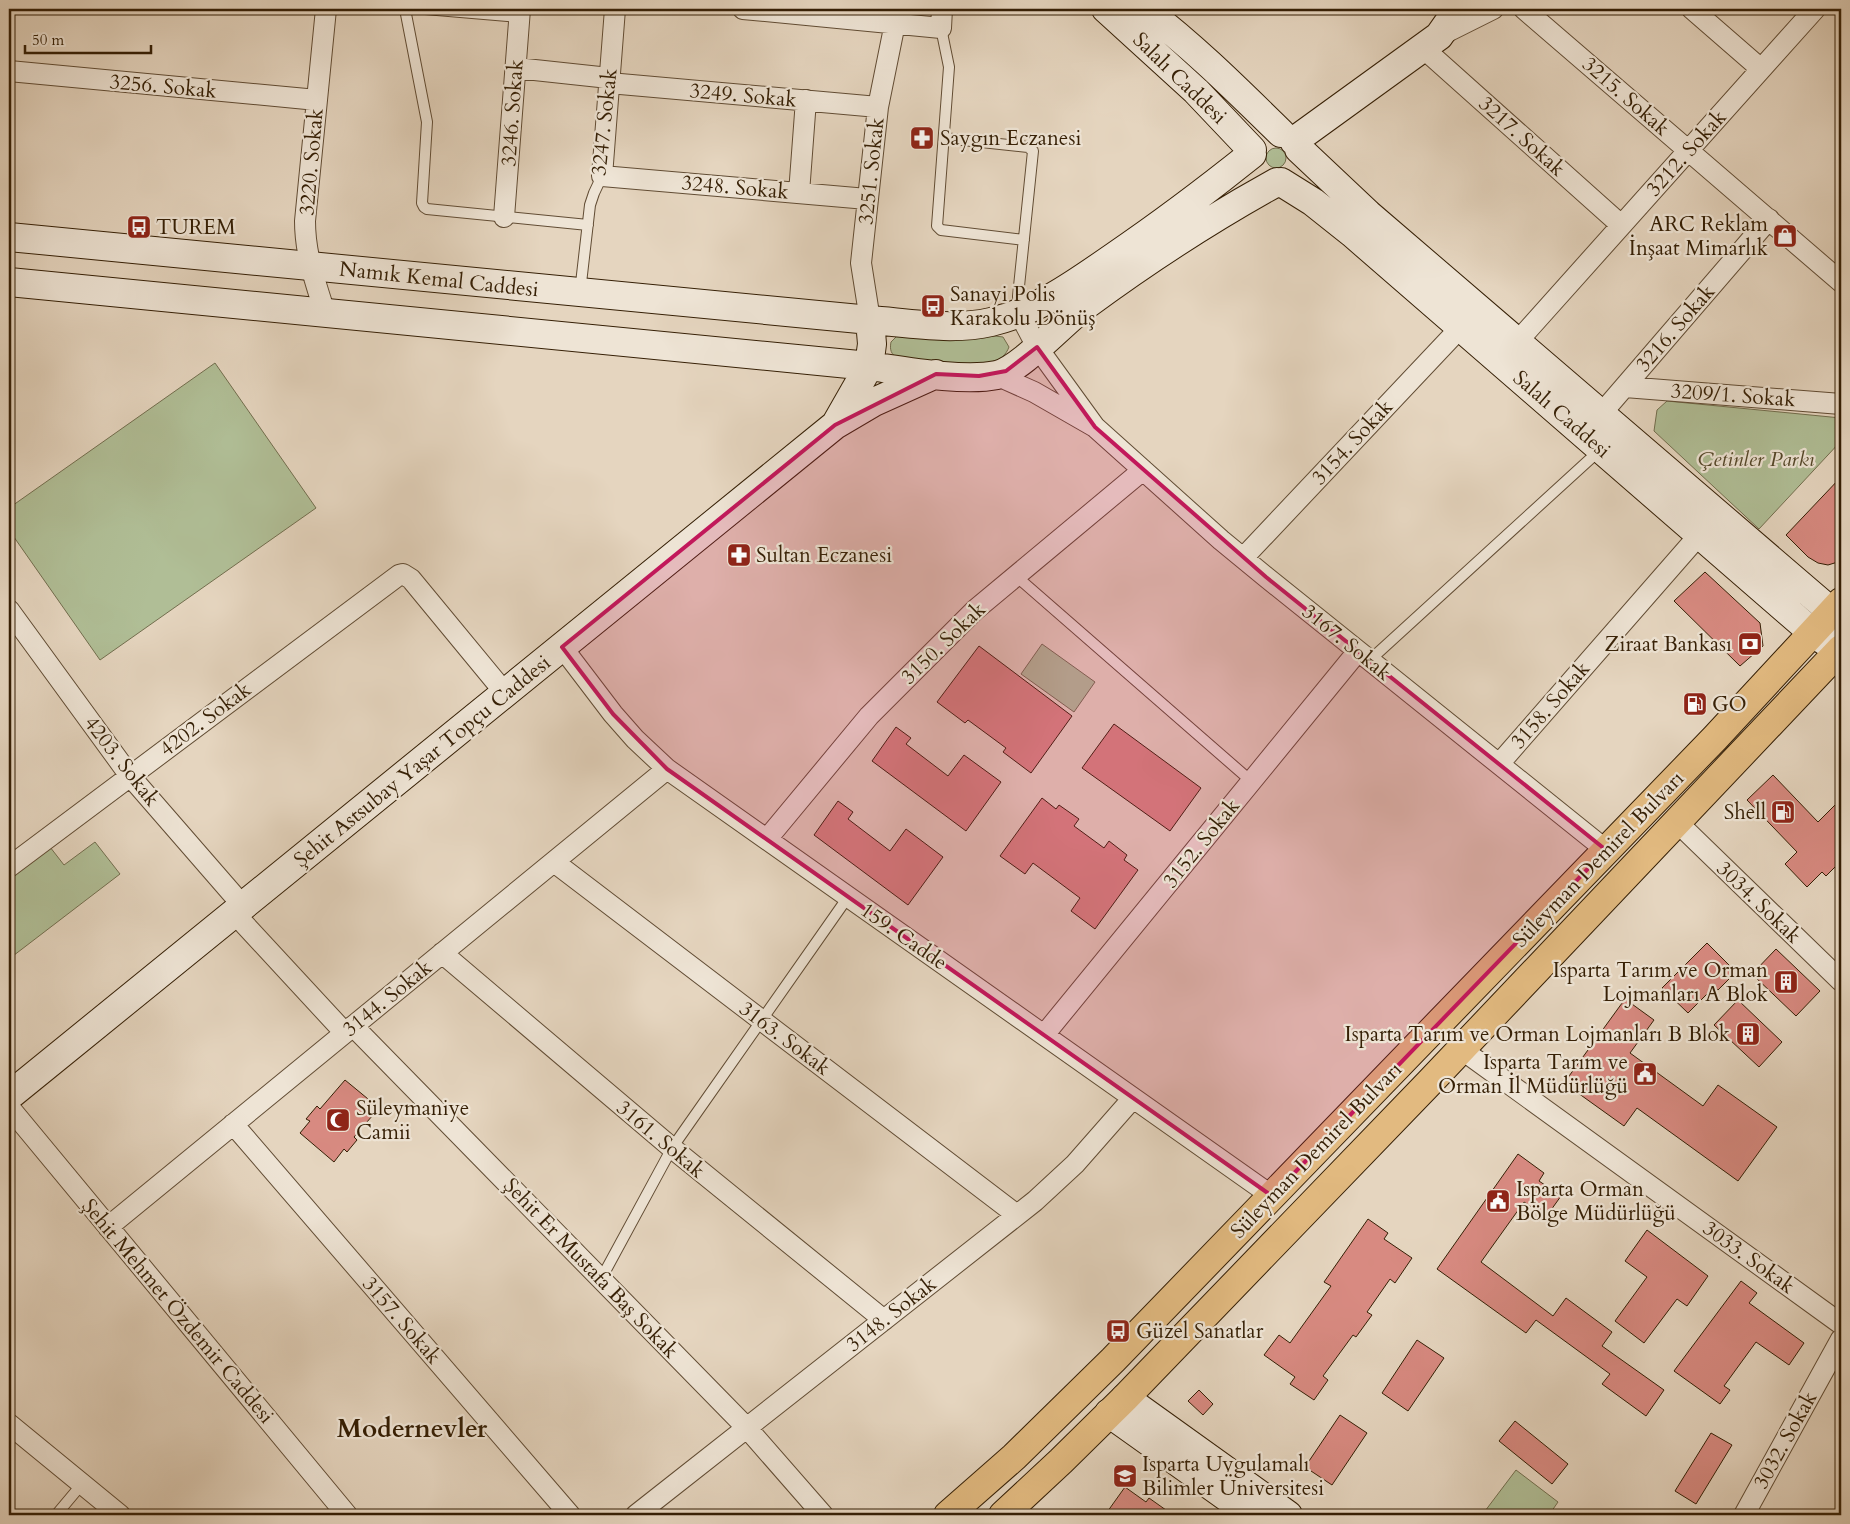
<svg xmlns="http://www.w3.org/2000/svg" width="1850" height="1524" font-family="Cardo,serif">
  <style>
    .green { fill: #b0be96; stroke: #726e4e }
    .building { fill: #d88a81; stroke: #351f05 }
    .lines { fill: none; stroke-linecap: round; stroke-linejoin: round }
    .lane-casing { stroke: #614c34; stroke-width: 12 }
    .street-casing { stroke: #614c34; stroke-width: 22 }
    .secondary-casing { stroke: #351f05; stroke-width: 30 }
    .primary-casing { stroke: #351f05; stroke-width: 30 }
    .lane { stroke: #eee4d5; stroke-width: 10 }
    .street { stroke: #eee4d5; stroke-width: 20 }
    .secondary { stroke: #eee4d5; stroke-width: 28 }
    .primary { stroke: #e2ba80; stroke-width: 28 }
    .marked { fill: #c2185b; fill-opacity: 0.2; stroke: #c2185b; stroke-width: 4; stroke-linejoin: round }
    .labels { text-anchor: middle; stroke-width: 4.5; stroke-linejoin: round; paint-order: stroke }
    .street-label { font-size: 21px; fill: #351f05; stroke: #eee4d5 }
    .poi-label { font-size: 21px; fill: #351f05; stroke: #eee4d5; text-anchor: start }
    .park-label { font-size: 21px; font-style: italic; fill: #544729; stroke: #eee4d5 }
    .district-label { font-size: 26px; font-weight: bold; fill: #351f05; stroke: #eee4d5 }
  </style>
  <rect width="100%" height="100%" fill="#e5d5bf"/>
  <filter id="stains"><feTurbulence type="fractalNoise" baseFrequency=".004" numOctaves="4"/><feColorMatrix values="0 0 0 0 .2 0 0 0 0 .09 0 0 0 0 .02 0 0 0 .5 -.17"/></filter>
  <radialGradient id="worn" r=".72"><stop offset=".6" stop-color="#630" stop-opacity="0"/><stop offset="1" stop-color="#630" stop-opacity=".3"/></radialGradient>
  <path class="green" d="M1266 158a10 10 0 1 1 20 0a10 10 0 1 1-20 0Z
    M899 334 995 336 1003 337 1009 347C1006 355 1000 360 992 362 980 367 904 363 895 356 890 353 890 347 891 342Z
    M215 363 316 508 100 660 9 530V508Z
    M1667 401 1841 418V441L1759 529 1654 431 1657 410Z
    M1042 644 1095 682 1074 712 1021 674Z
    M95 842 120 874 9 959V878L50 847 64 865Z
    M1516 1470 1558 1502 1549 1515H1482Z"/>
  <path class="building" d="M1841 477V561L1828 565 1818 563 1808 557 1786 535Z
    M1705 572 1760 623 1763 646 1740 666 1674 601Z
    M979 646 1072 716 1031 773 1003 752 1006 748 968 720 965 723 937 702Z
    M1114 724 1201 788 1170 831 1082 768Z
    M896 727 911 738 906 744 948 776 964 755 1001 782 966 831 872 761Z
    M1773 775 1818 822 1841 799V861L1826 876 1822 872 1807 887 1785 864 1797 852 1747 800Z
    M1042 798 1056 809 1059 805 1079 819 1074 826 1104 848 1109 841 1127 855 1124 860 1138 870 1095 929 1071 911 1080 898 1033 863 1025 874 1000 856Z
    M838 801 853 812 848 819 890 851 906 829 943 857 908 905 814 835Z
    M1707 943 1736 972 1718 990 1714 987 1688 1013 1662 988Z
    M1776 949 1820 991 1796 1016 1752 974Z
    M1625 999 1654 1020 1630 1053 1703 1106 1718 1085 1777 1127 1738 1181 1637 1108 1624 1126 1564 1083Z
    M1738 1000 1782 1042 1759 1067 1714 1025Z
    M345 1080 379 1108 354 1137 357 1140 347 1152 344 1149 334 1162 300 1133 310 1121 306 1119 317 1106 320 1109Z
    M1518 1154 1544 1173 1539 1181 1561 1196 1546 1217 1524 1202 1481 1262 1553 1316 1566 1298 1612 1332 1602 1346 1664 1390 1646 1416 1602 1384 1610 1374 1536 1320 1526 1333 1437 1269Z
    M1368 1219 1388 1233 1384 1239 1412 1258 1395 1283 1390 1279 1367 1312 1372 1315 1356 1337 1353 1335 1323 1376 1328 1380 1314 1400 1290 1384 1295 1377 1264 1355 1279 1335 1290 1343 1331 1286 1324 1282Z
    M1647 1230 1708 1276 1687 1306 1677 1299 1644 1343 1615 1321 1647 1277 1625 1261Z
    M1741 1281 1757 1293 1749 1303 1804 1343 1789 1365 1756 1342 1724 1386 1730 1390 1720 1404 1674 1371Z
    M1417 1340 1444 1358 1408 1411 1382 1393Z
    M1199 1390 1213 1404 1203 1415 1188 1401Z
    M1340 1415 1367 1433 1332 1485 1305 1467Z
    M1515 1421 1568 1464 1552 1484 1499 1441Z
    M1711 1433 1732 1445 1696 1504 1675 1491Z
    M1125 1487 1146 1502 1149 1498 1173 1515H1105Z"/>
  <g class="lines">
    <defs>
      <path id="lane" d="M405 9 427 122 422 203 424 207 427 209 588 225
        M425 9 520 17
        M941 28 949 67 937 226 941 230 1024 240
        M944 138 1028 147 1033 151 1018 296 1019 312
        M580 292 590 205 594 193 602 176
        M1016 576 1251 781
        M1370 660 1600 450
        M601 1279 672 1148 848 897
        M56 1515 82 1484"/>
      <path id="street" d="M615 9 602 176 867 199
        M743 9 941 28 942 9
        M1524 9 1841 282
        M1692 9 1761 69
        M1441 35 1493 9
        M1423 48 1621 225
        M516 68 609 78
        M9 71 317 100
        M609 83 878 107
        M799 193 806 100
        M504 217 520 9
        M325 313C315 281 305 254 305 221L326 9
        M870 320 861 263 878 107 895 23
        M1517 342 1815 9
        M996 375 1034 392 1095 427 1037 347 1019 313
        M1625 387 1841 404
        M1601 414 1769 219
        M1095 427 1221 540 1266 577 1606 850
        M1243 558 1461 327
        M9 610 130 776 243 906
        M562 647 613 714 635 739 667 769 1272 1196
        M1499 764 1700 534
        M1678 823 1841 981
        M767 839 869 716 975 610 1143 470
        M554 862 1017 1215
        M9 867 399 575 403 574 411 579 505 693
        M234 913 345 1033
        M442 953 672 1148 884 1320
        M353 1026 747 1428 823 1515
        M1044 1035 1358 651
        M1461 1049 1841 1324
        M9 1107 347 1515
        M233 1124 570 1515
        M108 1227 667 769
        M9 1424 120 1515
        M636 1515 1035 1201 1075 1164 1133 1098
        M1744 1515 1841 1339"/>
      <path id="secondary" d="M1106 9 1196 91 1252 150
        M1144 9C1193 46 1237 90 1281 133
        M1294 141 1439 36 1458 9
        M1299 149 1368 214 1841 620
        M1281 182 1313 202 1352 233 1813 633 1841 652
        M9 237 870 320C909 323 952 331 991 322 1038 311 1076 283 1115 256 1162 224 1207 190 1252 154
        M9 282 869 366C904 371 963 382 997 375 1021 369 1063 322 1086 305 1147 260 1210 219 1277 182
        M837 422 869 366 872 344 870 320
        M9 1096 835 425 874 402 936 374
        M1125 1398 1288 1515
        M1109 1413 1252 1515"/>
      <path id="primary" d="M948 1515 1014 1457 1113 1360 1715 738 1841 602
        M1003 1515 1061 1461 1125 1398 1430 1082 1841 649"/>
    </defs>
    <use href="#lane" class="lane-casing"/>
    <use href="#street" class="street-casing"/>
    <use href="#secondary" class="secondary-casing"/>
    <use href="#primary" class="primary-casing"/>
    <use href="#lane" class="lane"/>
    <use href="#street" class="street"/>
    <use href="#secondary" class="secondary"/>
    <use href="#primary" class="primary"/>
  </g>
  <path class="marked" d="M1037 347 1095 427 1266 577 1606 850 1272 1196 667 769 613 714 562 647 835 425 936 374 979 376 1006 371Z"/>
  <defs>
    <symbol id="pharmacy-square" viewBox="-11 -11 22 22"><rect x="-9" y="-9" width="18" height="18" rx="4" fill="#8f2418" stroke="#eee4d5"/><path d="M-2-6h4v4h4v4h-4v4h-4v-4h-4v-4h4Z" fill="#fff"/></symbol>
    <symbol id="bus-square" viewBox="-11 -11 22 22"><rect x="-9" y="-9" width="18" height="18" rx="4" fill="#8f2418" stroke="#eee4d5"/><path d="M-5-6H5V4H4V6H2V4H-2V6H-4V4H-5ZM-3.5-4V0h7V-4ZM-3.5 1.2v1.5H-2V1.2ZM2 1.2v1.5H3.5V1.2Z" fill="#fff"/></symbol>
    <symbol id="shop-square" viewBox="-11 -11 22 22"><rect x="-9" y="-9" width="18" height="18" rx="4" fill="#8f2418" stroke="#eee4d5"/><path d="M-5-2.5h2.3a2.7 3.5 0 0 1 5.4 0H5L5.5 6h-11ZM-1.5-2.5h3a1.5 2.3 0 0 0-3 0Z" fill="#fff"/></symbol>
    <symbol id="bank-square" viewBox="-11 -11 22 22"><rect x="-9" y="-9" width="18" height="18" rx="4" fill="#8f2418" stroke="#eee4d5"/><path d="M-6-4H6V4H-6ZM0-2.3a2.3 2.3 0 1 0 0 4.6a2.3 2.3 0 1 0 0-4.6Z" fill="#fff"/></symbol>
    <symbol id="fuel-square" viewBox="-11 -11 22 22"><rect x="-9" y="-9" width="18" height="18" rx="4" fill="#8f2418" stroke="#eee4d5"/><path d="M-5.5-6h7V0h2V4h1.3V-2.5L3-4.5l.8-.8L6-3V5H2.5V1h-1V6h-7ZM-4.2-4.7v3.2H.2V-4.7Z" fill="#fff"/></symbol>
    <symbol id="building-square" viewBox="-11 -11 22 22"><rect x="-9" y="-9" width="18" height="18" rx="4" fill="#8f2418" stroke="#eee4d5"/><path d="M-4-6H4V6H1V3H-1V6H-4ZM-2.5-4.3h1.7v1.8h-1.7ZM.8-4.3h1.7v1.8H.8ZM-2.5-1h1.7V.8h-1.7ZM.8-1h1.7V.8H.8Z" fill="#fff"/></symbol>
    <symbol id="civic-square" viewBox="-11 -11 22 22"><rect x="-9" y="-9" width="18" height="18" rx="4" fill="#8f2418" stroke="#eee4d5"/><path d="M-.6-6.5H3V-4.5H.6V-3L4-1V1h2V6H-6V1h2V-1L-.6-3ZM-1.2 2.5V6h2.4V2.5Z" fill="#fff"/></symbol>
    <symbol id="mosque-square" viewBox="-11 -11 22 22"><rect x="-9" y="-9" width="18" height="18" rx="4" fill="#8f2418" stroke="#eee4d5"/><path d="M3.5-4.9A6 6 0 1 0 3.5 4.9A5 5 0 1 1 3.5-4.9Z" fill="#fff"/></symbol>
    <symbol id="university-square" viewBox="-11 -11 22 22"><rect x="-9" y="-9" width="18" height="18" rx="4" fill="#8f2418" stroke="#eee4d5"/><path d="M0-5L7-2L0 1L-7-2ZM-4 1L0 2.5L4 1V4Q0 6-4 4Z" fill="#fff"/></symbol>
  </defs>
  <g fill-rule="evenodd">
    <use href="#pharmacy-square" x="908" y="124" width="28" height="28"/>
    <use href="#bus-square" x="125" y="213" width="28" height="28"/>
    <use href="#shop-square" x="1771" y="222" width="28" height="28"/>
    <use href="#bus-square" x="919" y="292" width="28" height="28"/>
    <use href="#pharmacy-square" x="725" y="541" width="28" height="28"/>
    <use href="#bank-square" x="1736" y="630" width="28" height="28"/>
    <use href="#fuel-square" x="1681" y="690" width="28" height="28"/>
    <use href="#fuel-square" x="1769" y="798" width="28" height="28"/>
    <use href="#building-square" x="1772" y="968" width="28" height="28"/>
    <use href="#building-square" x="1734" y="1020" width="28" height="28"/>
    <use href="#civic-square" x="1631" y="1060" width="28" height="28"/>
    <use href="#mosque-square" x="324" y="1106" width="28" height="28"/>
    <use href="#civic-square" x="1484" y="1187" width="28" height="28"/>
    <use href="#bus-square" x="1104" y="1317" width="28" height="28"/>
    <use href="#university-square" x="1111" y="1462" width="28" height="28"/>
  </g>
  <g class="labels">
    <g class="street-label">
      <text transform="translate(1180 78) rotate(44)" y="7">Salalı Caddesi</text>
      <text transform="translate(163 86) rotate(5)" y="7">3256. Sokak</text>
      <text transform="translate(743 95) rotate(5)" y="7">3249. Sokak</text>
      <text transform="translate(1626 96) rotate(41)" y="7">3215. Sokak</text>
      <text transform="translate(512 113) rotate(-86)" y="7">3246. Sokak</text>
      <text transform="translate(604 122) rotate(-84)" y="7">3247. Sokak</text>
      <text transform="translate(1522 136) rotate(42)" y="7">3217. Sokak</text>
      <text transform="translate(1686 153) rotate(-48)" y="7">3212. Sokak</text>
      <text transform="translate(311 162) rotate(-85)" y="7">3220. Sokak</text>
      <text transform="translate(871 171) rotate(-84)" y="7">3251. Sokak</text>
      <text transform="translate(735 187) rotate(5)" y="7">3248. Sokak</text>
      <text transform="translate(439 279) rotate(6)" y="7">Namık Kemal Caddesi</text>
      <text transform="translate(1675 328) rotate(-49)" y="7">3216. Sokak</text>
      <text transform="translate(1733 395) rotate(4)" y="7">3209/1. Sokak</text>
      <text transform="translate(1562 414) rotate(41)" y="7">Salalı Caddesi</text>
      <text transform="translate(1352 442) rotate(-47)" y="7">3154. Sokak</text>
      <text transform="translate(1347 642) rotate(39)" y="7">3167. Sokak</text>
      <text transform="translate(943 643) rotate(-44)" y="7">3150. Sokak</text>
      <text transform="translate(1550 705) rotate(-49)" y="7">3158. Sokak</text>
      <text transform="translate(205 719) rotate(-37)" y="7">4202. Sokak</text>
      <text transform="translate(122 761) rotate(52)" y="7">4203. Sokak</text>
      <text transform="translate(422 761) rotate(-39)" y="7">Şehit Astsubay Yaşar Topçu Caddesi</text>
      <text transform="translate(1201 843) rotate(-51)" y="7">3152. Sokak</text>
      <text transform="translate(1598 859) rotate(-46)" y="7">Süleyman Demirel Bulvarı</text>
      <text transform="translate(1759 902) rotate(44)" y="7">3034. Sokak</text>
      <text transform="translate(904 936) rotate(35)" y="7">159. Cadde</text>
      <text transform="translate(387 998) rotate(-39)" y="7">3144. Sokak</text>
      <text transform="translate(785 1038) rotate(37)" y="7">3163. Sokak</text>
      <text transform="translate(661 1139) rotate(40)" y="7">3161. Sokak</text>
      <text transform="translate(1316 1150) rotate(-46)" y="7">Süleyman Demirel Bulvarı</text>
      <text transform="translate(1749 1257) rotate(36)" y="7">3033. Sokak</text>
      <text transform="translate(591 1268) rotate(46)" y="7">Şehit Er Mustafa Baş Sokak</text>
      <text transform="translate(178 1311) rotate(50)" y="7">Şehit Mehmet Özdemir Caddesi</text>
      <text transform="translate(891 1314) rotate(-38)" y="7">3148. Sokak</text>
      <text transform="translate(402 1320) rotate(49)" y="7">3157. Sokak</text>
      <text transform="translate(1785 1440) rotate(-61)" y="7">3032. Sokak</text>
    </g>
    <g class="poi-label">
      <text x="940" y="145">Saygın Eczanesi</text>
      <text x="1768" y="231" text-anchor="end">ARC Reklam<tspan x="1768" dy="24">İnşaat Mimarlık</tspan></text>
      <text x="156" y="234">TUREM</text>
      <text x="950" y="301">Sanayi Polis<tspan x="950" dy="24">Karakolu Dönüş</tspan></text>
      <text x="756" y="562">Sultan Eczanesi</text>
      <text x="1732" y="651" text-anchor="end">Ziraat Bankası</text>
      <text x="1712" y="711">GO</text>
      <text x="1766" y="819" text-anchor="end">Shell</text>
      <text x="1768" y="977" text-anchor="end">Isparta Tarım ve Orman<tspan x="1768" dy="24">Lojmanları A Blok</tspan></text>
      <text x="1730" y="1041" text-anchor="end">Isparta Tarım ve Orman Lojmanları B Blok</text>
      <text x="1628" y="1069" text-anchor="end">Isparta Tarım ve<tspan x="1628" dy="24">Orman İl Müdürlüğü</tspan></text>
      <text x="356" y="1115">Süleymaniye<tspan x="356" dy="24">Camii</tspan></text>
      <text x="1516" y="1196">Isparta Orman<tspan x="1516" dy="24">Bölge Müdürlüğü</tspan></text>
      <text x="1136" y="1338">Güzel Sanatlar</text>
      <text x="1142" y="1471">Isparta Uygulamalı<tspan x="1142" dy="24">Bilimler Üniversitesi</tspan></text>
    </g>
    <g class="park-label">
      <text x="1756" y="466">Çetinler Parkı</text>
    </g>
    <g class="district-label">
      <text x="412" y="1437">Modernevler</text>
    </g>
  </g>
  <rect width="1850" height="1524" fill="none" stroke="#e5d5bf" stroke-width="30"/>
  <rect x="10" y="10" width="1830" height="1504" fill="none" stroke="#351f05" stroke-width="2.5"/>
  <rect x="15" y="15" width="1820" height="1494" fill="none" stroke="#351f05"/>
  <path d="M25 45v8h126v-8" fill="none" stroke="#351f05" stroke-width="2.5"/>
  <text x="32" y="45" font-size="15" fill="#351f05" stroke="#eee4d5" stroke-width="4" paint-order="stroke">50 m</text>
  <rect width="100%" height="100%" filter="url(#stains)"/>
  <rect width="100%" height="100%" fill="url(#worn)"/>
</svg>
